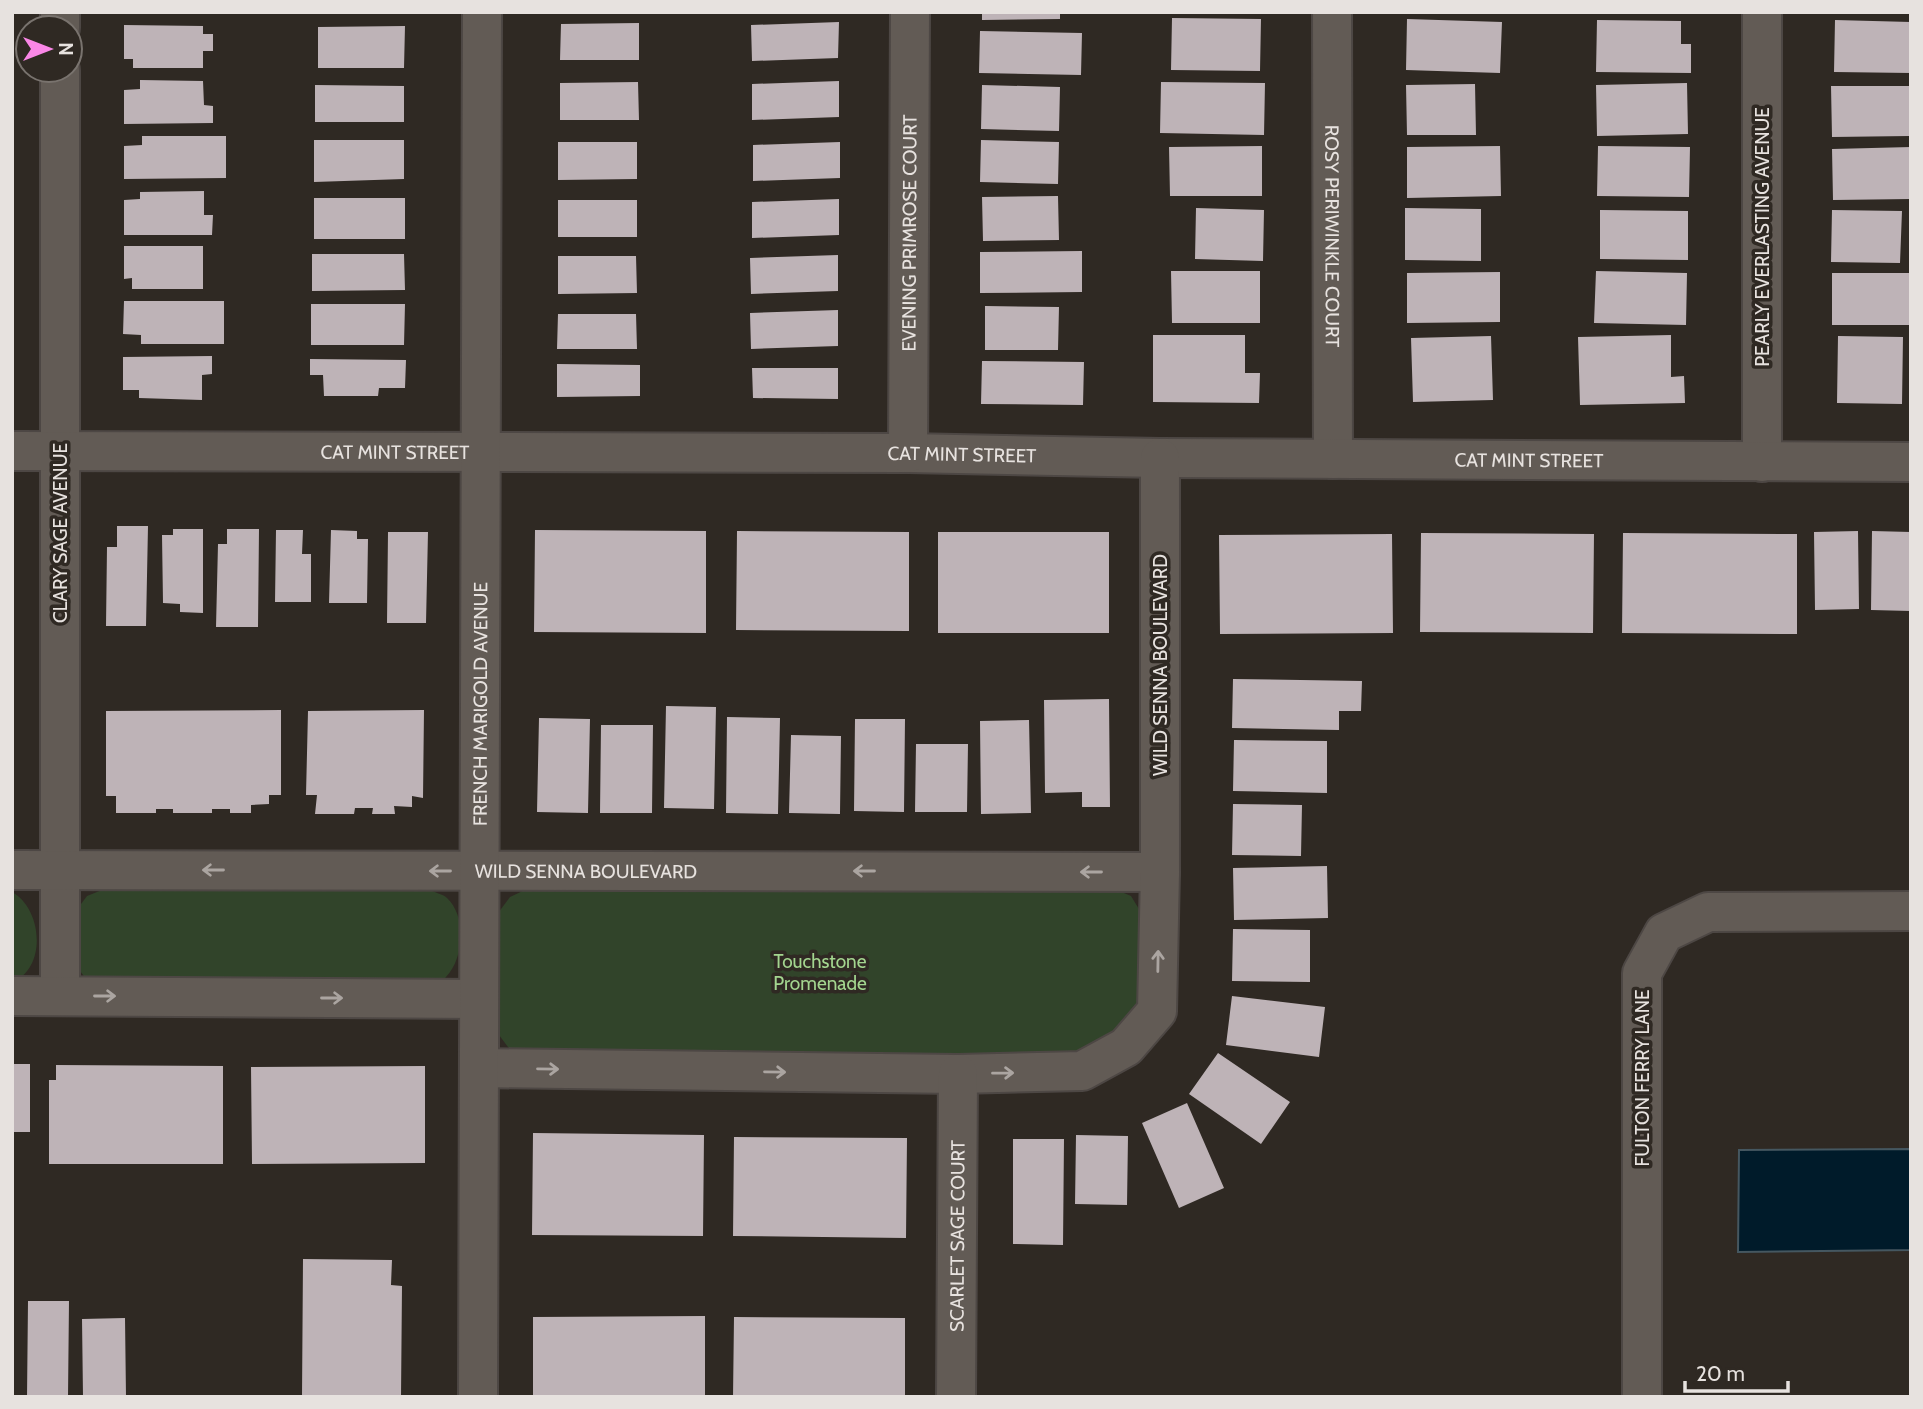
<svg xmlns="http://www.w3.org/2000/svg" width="1923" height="1409" font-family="Cabin,sans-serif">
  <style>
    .green { fill: #31442a }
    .water { fill: #001b2a; stroke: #455760; stroke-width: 2 }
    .building { fill: #beb3b7 }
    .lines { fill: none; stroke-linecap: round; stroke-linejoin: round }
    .street-casing { stroke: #4d4744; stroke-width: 42 }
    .street { stroke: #625b55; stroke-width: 38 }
    .oneway { stroke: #aba5a1 }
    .labels { text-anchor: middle; stroke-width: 7; stroke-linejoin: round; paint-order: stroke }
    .street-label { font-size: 19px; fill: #e7e2df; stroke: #2f2923 }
    .park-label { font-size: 19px; fill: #a3d58f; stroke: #2f2923 }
  </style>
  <rect width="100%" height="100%" fill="#2f2923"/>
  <path class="green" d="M107 888 427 889C433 892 443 894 447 898 467 917 464 958 446 977 442 982 432 984 426 986L86 979 75 964V912L87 896Z
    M529 888H1112L1131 896 1142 914 1143 1006 1118 1036 1079 1055H530L511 1051 499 1035 495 1015 498 913 510 897Z
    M12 892C43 909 47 969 12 982Z"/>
  <path class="water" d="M1911 1149V1250L1738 1252 1739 1150Z"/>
  <path class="building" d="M982 12H1060V19L982 20Z
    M1172 18 1261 19 1260 71 1171 70Z
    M1407 19 1502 22 1500 73 1406 70Z
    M1597 20 1681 21V44H1691V73L1596 72Z
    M1835 20 1911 22V73L1834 72Z
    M839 22 838 58 752 61 751 25Z
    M639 23V60H560L561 24Z
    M124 25 203 26V34H213V51H203V68H133V59H124Z
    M405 26 404 68H318V27Z
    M980 31 1082 33 1081 75 979 73Z
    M140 80 203 81 204 105 213 106V123L124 124V90L140 89Z
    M839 81V117L752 120V84Z
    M638 82 639 120H560V83Z
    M1161 82 1265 83 1264 135 1160 133Z
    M1687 83 1688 134 1597 136 1596 85Z
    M1475 84 1476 135H1407L1406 85Z
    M315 85 404 86V122H315Z
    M982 85 1060 87 1059 131 981 129Z
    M1831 86H1910V136L1832 137Z
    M142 136H226V178L124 179V146L142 145Z
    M314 140H404V179L314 182Z
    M981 140 1059 142 1058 184 980 182Z
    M558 142H637V179L558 180Z
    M840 142V178L753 181V145Z
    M1262 146V196H1170L1169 147Z
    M1500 146 1501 196 1407 198V147Z
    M1598 146 1690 147 1689 197 1597 196Z
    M1911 147V199L1833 200 1832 149Z
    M204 191V215H213L212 235H124V200L140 199V192Z
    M1058 196 1059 240 983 241 982 197Z
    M314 198H405V239H314Z
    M839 199V235L752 238V202Z
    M558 200H637V237H558Z
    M1196 208 1264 210 1263 261 1195 259Z
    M1405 208 1481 209V261L1405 260Z
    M1600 210 1688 211V260L1600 259Z
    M1832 210 1902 211 1900 263 1831 262Z
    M124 246H203V289H132V278L124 279Z
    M1082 251V292L980 293V252Z
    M312 254H404L405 290 312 291Z
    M838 255V291L751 294 750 258Z
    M558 256H636L637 293 558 294Z
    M1171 271H1260V323H1172Z
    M1596 271 1687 273 1686 325 1594 323Z
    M1500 272V322L1407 323V273Z
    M1832 273H1911V325H1832Z
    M124 301H224V344H141V335L123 334Z
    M311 304H405L404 345H311Z
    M985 306 1059 307 1058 350H985Z
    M838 310V346L751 349 750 313Z
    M558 314H636L637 349H557Z
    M1153 335H1245V373H1260L1259 403 1153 402Z
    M1671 335V377L1684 376 1685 403 1580 405 1578 337Z
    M1491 336 1493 400 1413 402 1411 338Z
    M1838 336 1903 337 1902 404 1837 403Z
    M212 356V374L202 375V400L139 398V390H123V357Z
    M310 359 406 360 405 388H379L378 396H324L323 375H310Z
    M982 361 1084 362 1083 405 981 404Z
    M557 364 640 365V396L557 397Z
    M752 368H838V399L753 398Z
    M117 526H148L146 626H106L107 547H117Z
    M173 529H203V613L180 612V604L163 603 162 535H173Z
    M227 529H259L258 627H216L218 544H227Z
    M276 530H303L302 554H311V602H275Z
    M331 530 357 531V539H368L367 603H329Z
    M535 530 706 531V633L534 632Z
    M737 531 909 532V631L736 630Z
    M1858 531 1859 609 1815 610 1814 532Z
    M1872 531 1911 532V611L1871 610Z
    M388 532H428L426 623H387Z
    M938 532H1109V633H938Z
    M1421 533 1594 534 1593 633 1420 632Z
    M1623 533 1797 534V634L1622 633Z
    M1392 534 1393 633 1220 634 1219 535Z
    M1233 679 1362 681 1361 711H1339V730L1232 728Z
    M1109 699 1110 807H1082V792L1045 793 1044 700Z
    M666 706 716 707 714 809 664 808Z
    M281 710V795H269V804L251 805V813H230V809H212V813H173V809H156V813H116V796H106V711Z
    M424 710 423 798 412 796V807L394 806 395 814H372L373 808H355L354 814H315L317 795H306L308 711Z
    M727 717 780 718 778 814 726 813Z
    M539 718 590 719 588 813 537 812Z
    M855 719H905L904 812 854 811Z
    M1029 720 1031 813 981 814 980 721Z
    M601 725H653L652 813H600Z
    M791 735 841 736 840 814 789 813Z
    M1234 740 1327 741V793L1233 791Z
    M916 744H968L967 812H915Z
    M1233 804 1302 805 1301 856 1232 855Z
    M1327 866 1328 918 1234 920 1233 868Z
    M1233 929 1310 930V982L1232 981Z
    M1232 996 1325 1007 1319 1057 1226 1045Z
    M1218 1053 1290 1102 1261 1144 1189 1094Z
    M12 1064H30V1132H12Z
    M56 1065 223 1066V1164H49V1080H56Z
    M425 1066V1163L252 1164 251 1067Z
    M1187 1103 1224 1188 1179 1208 1142 1123Z
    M533 1133 704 1135 703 1236 532 1235Z
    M1076 1135 1128 1136 1127 1205 1075 1204Z
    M734 1137 907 1138 906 1238 733 1236Z
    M1013 1139H1064L1063 1245 1013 1244Z
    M303 1259 392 1260 391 1285 402 1286 401 1397H302Z
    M28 1301H69L68 1397H27Z
    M705 1316V1397H533V1317Z
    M734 1317 905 1318V1397H733Z
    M125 1318 126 1397H83L82 1319Z"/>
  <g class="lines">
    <defs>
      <g id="street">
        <path d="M60 12V28"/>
        <path id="s1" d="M1332 12 1333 459"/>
        <path d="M1762 12V462"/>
        <path d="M60 70V996"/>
        <path id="s2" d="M12 451 908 453 1160 458 1911 462"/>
        <path id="s3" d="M908 453 910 12"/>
        <path id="s4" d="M12 870 1160 872"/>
        <path d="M12 996 479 999"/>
        <path d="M479 1068 958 1074 1082 1071 1126 1047 1157 1011 1160 872V458"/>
        <path id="s5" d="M478 1397 482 12"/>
        <path id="s6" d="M956 1397 958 1074"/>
        <path d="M1642 1397V973L1664 933 1708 912 1911 911"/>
      </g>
    </defs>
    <use href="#street" class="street-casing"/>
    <use href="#street" class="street"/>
  </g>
  <defs><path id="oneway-shaft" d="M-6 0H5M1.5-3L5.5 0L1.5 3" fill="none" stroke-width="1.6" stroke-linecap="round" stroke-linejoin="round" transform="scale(1.75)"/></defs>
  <g class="oneway">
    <use href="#oneway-shaft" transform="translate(213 870) rotate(-180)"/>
    <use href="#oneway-shaft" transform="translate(440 871) rotate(-180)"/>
    <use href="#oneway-shaft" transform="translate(864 871) rotate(-180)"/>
    <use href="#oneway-shaft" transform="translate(1091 872) rotate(-180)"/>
    <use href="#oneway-shaft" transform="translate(1158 961) rotate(-89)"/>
    <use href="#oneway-shaft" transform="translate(105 996)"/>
    <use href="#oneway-shaft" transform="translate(332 998)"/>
    <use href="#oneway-shaft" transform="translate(548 1069) rotate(1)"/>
    <use href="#oneway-shaft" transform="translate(775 1072) rotate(1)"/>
    <use href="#oneway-shaft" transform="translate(1003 1073) rotate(-1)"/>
  </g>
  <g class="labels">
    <g class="street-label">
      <text dy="7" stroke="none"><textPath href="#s3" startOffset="220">EVENING PRIMROSE COURT</textPath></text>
      <text dy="7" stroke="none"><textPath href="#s1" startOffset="224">ROSY PERIWINKLE COURT</textPath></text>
      <text transform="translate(1762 237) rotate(-90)" y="7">PEARLY EVERLASTING AVENUE</text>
      <text dy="7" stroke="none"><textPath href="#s2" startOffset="383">CAT MINT STREET</textPath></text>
      <text dy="7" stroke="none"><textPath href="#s2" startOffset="950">CAT MINT STREET</textPath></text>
      <text dy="7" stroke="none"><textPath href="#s2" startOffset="1517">CAT MINT STREET</textPath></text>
      <text transform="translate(60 533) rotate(-90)" y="7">CLARY SAGE AVENUE</text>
      <text transform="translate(1160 665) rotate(-90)" y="7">WILD SENNA BOULEVARD</text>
      <text dy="7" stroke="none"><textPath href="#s5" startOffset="693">FRENCH MARIGOLD AVENUE</textPath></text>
      <text dy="7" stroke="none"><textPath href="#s4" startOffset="574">WILD SENNA BOULEVARD</textPath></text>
      <text transform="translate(1642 1078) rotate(-90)" y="7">FULTON FERRY LANE</text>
      <text dy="7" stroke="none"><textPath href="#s6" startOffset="161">SCARLET SAGE COURT</textPath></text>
    </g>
    <g class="park-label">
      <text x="820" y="968">Touchstone<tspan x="820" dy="22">Promenade</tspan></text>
    </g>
  </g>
  <rect width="1923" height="1409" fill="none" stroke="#e7e2df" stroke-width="28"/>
  <g transform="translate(49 49) rotate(90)"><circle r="33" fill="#2f2923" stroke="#79736e" stroke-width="2"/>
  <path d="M0-5L12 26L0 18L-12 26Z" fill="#fa87e7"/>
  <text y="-10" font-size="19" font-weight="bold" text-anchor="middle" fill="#e7e2df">N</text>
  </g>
  <path d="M1685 1381v10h103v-10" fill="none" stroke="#e7e2df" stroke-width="3.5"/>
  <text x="1696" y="1381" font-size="21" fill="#e7e2df" stroke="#2f2923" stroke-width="5" paint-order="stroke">20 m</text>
</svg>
